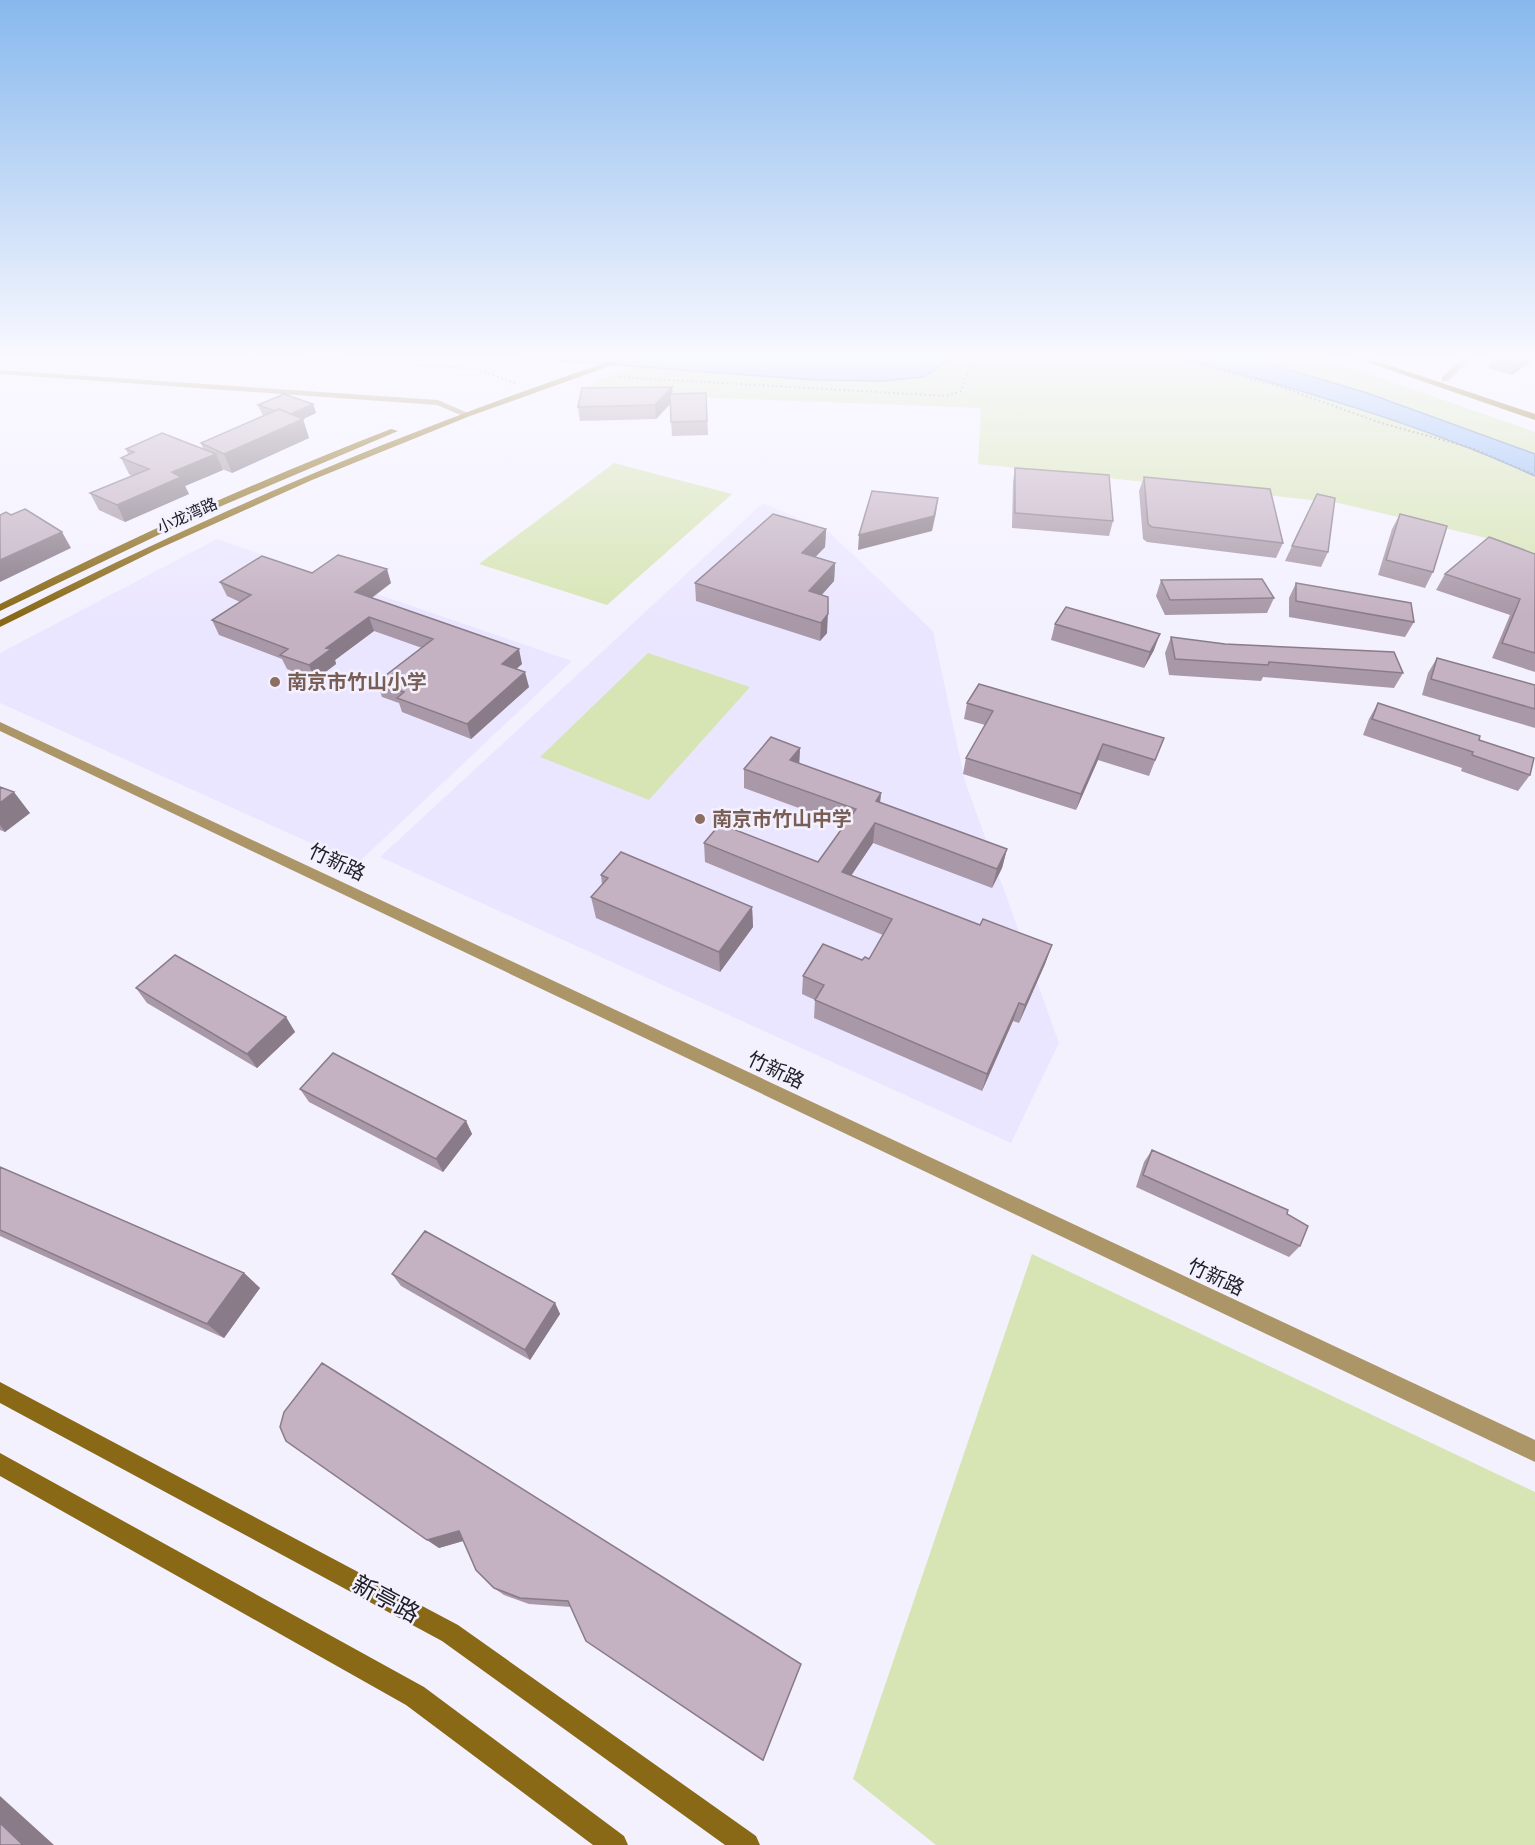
<svg xmlns="http://www.w3.org/2000/svg" width="1535" height="1845" font-family="Barlow,'Noto Sans SC',sans-serif">
  <style>
    .built { fill: #ebe6ff }
    .green { fill: #d7e5b5 }
    .water { fill: #95bdf5; stroke: #728db7; stroke-width: 1.5 }
    .lines { fill: none; stroke-linecap: round; stroke-linejoin: round }
    .path { stroke: #878590; stroke-width: 2; stroke-dasharray: 1.5 3; stroke-linecap: butt }
    .street { fill: #ac9668; fill-rule: evenodd }
    .secondary { fill: #896916; fill-rule: evenodd }
    .wall { fill: #a998a7 }
    .shaded-wall { fill: #897c88 }
    .building { fill: #c4b1c2; stroke: #897c88; stroke-width: 1.5 }
    .education-dot { fill: #8d6e63; stroke: #f4f1ff; stroke-width: 2 }
    .labels { text-anchor: middle; stroke-width: 5; stroke-linejoin: round; paint-order: stroke }
    .far-street-label { font-size: 16px; fill: #1f1e26; stroke: #f4f1ff }
    .education-label { font-size: 20px; font-weight: bold; fill: #785e54; stroke: #f4f1ff; text-anchor: start }
    .street-label { font-size: 20px; fill: #1f1e26; stroke: #f4f1ff }
    .near-street-label { font-size: 24px; fill: #1f1e26; stroke: #f4f1ff }
  </style>
  <rect width="100%" height="100%" fill="#f4f1ff"/>
  <path class="built" d="M763 503 829 532 933 631 965 781 1059 1043 1011 1143 380 857Z
    M217 539 572 661 357 864 0 703V653Z"/>
  <path class="green" d="M659 358H1323L1535 432V553L1499 541 1339 503 978 464 981 408 580 393 596 381Z
    M614 463 732 494 607 605 479 564Z
    M648 653 750 687 649 800 540 757Z
    M1032 1254 1535 1492V1845H936L853 1779Z"/>
  <path class="water" d="M525 358H951L924 377 882 381 813 380Z
    M1179 358H1250L1367 393 1535 454V476C1420 424 1301 389 1179 358Z"/>
  <g class="lines">
    <path class="path" d="M305 358 476 369 515 383
      M1172 358 1284 388 1381 423 1472 448 1535 475
      M619 377 946 396 961 391 973 358"/>
    <path class="street" d="M1463 358H1472L1448 381H1442V377Z
      M0 370 438 400 470 414 463 416 437 405 0 374Z
      M0 722 1535 1440V1462L0 731Z"/>
    <path class="secondary" d="M620 358H632L470 416 312 480 156 550 0 627V620C201 517 406 429 620 358Z
      M1355 358H1367L1535 414V420Z
      M391 429 398 431 198 516 0 611V604C128 539 257 481 391 429Z
      M0 1382 458 1625 756 1836 760 1845H725L442 1641 0 1403Z
      M0 1453 424 1687 624 1836 628 1845H593L406 1705 0 1476Z"/>
  </g>
  <path class="wall" d="M1491 358H1535L1512 375 1488 368Z
    M672 387 673 394 706 393 708 435 672 436 670 404 656 419 580 421 578 407Z
    M313 404 316 413 303 419 309 438 232 473 222 469 223 470 185 486 189 494 125 522 99 510 90 493 132 476 129 474 121 458 128 454 126 449H203L201 443 265 416 262 414 258 405Z
    M1015 468 1113 521 1109 536 1012 528 1013 482Z
    M1144 477 1283 543 1276 558 1147 542 1143 539 1139 491Z
    M1400 514 1433 572 1425 588 1378 575 1392 529Z
    M826 529 825 547 815 557 835 563 834 581 822 595 827 633 820 641 696 601 695 583Z
    M1292 546 1328 552 1321 567 1285 561Z
    M1535 554V672L1492 658 1510 615 1436 590 1445 574Z
    M312 573 391 583 372 598 522 664 516 669 529 687 471 739 402 712 399 703 382 697 377 682 422 648 374 631 335 660 336 664 315 680 287 669 282 659 219 635 212 620 240 602 227 596 220 582Z
    M1161 580 1274 598 1267 613 1165 615 1156 596Z
    M1296 583 1414 622 1405 637 1289 617V598Z
    M1055 624 1154 650 1144 668 1051 640Z
    M1171 637 1403 673 1394 688 1263 677 1261 681 1169 675 1165 653Z
    M1437 658 1535 685V728L1422 695 1428 673Z
    M967 703 1164 738 1149 776 1098 760 1076 810 963 774 966 758 985 725 964 719Z
    M1378 703 1479 740 1530 775 1518 791 1461 771 1462 768 1363 735 1369 719Z
    M800 748 799 764 881 793 880 802 1007 849 1002 868 992 888 873 843 851 875 980 925 1052 945 1045 964 1019 1023 1013 1021 982 1091 814 1018 815 1000 802 994 803 976 869 959 883 935 705 862 704 843 818 862 845 825 744 788V769Z
    M0 787 30 813 5 832 0 830Z
    M601 875 752 907 753 927 720 972 596 918 591 897 602 885Z
    M136 988 286 1017 295 1032 257 1068 147 1003Z
    M300 1089 466 1121 472 1134 443 1172 309 1102Z
    M1152 1150 1287 1214 1300 1246 1289 1257 1136 1187 1144 1162Z
    M0 1167 244 1273 260 1288 224 1338 0 1236Z
    M392 1274 555 1303 560 1314 530 1360 401 1286Z
    M286 1441 801 1664 763 1761 593 1646 571 1607 529 1604 504 1595 494 1588 463 1541 439 1548Z"/>
  <path class="shaded-wall" d="M1522 358H1535V359L1512 375 1521 359Z
    M672 387 673 401 656 419 655 405Z
    M313 404 316 413 303 419 309 438 232 473 224 454 287 416Z
    M216 454 223 470 185 486 189 494 125 522 117 505 172 472Z
    M938 498 936 513 932 531 858 550 859 535Z
    M826 529 825 547 801 572 802 553Z
    M62 532 71 548 0 582V560Z
    M835 563 834 581 808 609 809 591Z
    M387 569 391 583 360 606 355 592Z
    M828 614 827 633 820 641 821 623Z
    M369 617 374 631 335 660 336 664 315 680 309 665 326 648Z
    M1160 634 1154 650 1144 668 1150 652Z
    M519 649 522 664 506 678 502 664Z
    M525 672 529 687 471 739 467 724Z
    M1103 744 1098 760 1076 810 1081 794Z
    M800 748 799 767 790 760Z
    M14 792 30 813 5 832 0 825V803Z
    M881 793 879 812 876 801Z
    M875 823 873 843 841 891 842 872Z
    M1007 849 1002 868 992 888 997 869Z
    M752 907 753 927 720 972 719 952Z
    M1052 945 1045 964 1019 1023 1025 1005Z
    M1019 1003 1013 1021 982 1091 987 1074Z
    M286 1017 295 1032 257 1068 247 1054Z
    M466 1121 472 1134 443 1172 436 1159Z
    M244 1273 260 1288 224 1338 207 1324Z
    M555 1303 560 1314 530 1360 525 1350Z
    M459 1531 470 1539 439 1548 427 1540Z
    M0 1796 54 1845H23L0 1823Z"/>
  <path class="building" d="M672 387 655 405 578 407 582 388Z
    M706 393 707 421 671 422 670 394Z
    M284 394 313 404 291 414 279 409 275 411 258 405Z
    M279 409 303 419 224 454 201 443Z
    M162 433 216 454 172 472 181 477 117 505 90 493 149 469 121 458 134 452 126 449Z
    M1015 468 1109 475 1113 521 1015 513Z
    M1144 477 1270 489 1283 543 1152 527 1148 524Z
    M872 491 938 498 934 516 859 535Z
    M1317 494 1335 498 1328 552 1292 546Z
    M25 509 62 532 0 560V515L6 512 11 515Z
    M773 514 826 529 802 553 835 563 809 591 828 597V614L821 623 695 583Z
    M1400 514 1447 526 1433 572 1386 560Z
    M1489 537 1535 554V653L1502 643 1520 599 1445 574Z
    M338 555 387 569 355 592 519 649 502 664 525 672 467 724 397 698 404 692 377 682 433 639 369 617 326 648 331 649 309 665 280 655 288 649 212 620 251 595 220 582 262 556 312 573Z
    M1262 579 1274 598 1170 600 1161 580Z
    M1296 583 1411 603 1414 622 1296 601Z
    M1066 607 1160 634 1150 652 1055 624Z
    M1171 637 1225 644 1394 652 1403 673 1269 662 1268 665 1175 659Z
    M1437 658 1535 685V709L1431 679Z
    M979 684 1164 738 1155 760 1103 744 1081 794 966 758 993 711 967 703Z
    M1378 703 1480 736 1479 740 1534 758 1530 775 1472 755 1473 752 1372 719Z
    M771 737 800 748 790 760 881 793 876 801 1007 849 997 869 875 823 842 872 980 925 983 919 1052 945 1025 1005 1019 1003 987 1074 815 1000 824 985 803 976 823 944 862 960 865 957 869 959 892 919 704 843 720 824 818 862 856 809 744 769Z
    M0 787 14 792 0 803Z
    M621 852 752 907 719 952 591 897 608 878 601 875Z
    M175 955 286 1017 247 1054 136 988Z
    M333 1053 466 1121 436 1159 300 1089Z
    M1152 1150 1288 1210 1287 1214 1308 1226 1300 1246 1143 1175Z
    M0 1167 244 1273 207 1324 0 1230Z
    M425 1231 555 1303 525 1350 392 1274Z
    M322 1363 801 1664 763 1760 586 1641 568 1601 520 1598 494 1588 476 1570 459 1531 427 1540 286 1441 280 1427 284 1412Z
    M0 1823 23 1845H0Z"/>
  <linearGradient id="sky" x2="0" y2="1"><stop stop-color="#87b8ed"/><stop offset="0.58" stop-color="#faf9ff"/><stop offset="1" stop-color="#faf9ff" stop-opacity="0"/></linearGradient>
  <rect width="1535" height="616" fill="url(#sky)"/>
  <g class="education-dot">
    <circle cx="275" cy="682" r="6"/>
    <circle cx="700" cy="819" r="6"/>
  </g>
  <g class="labels">
    <g class="far-street-label">
      <text transform="translate(187 515) rotate(-24)" y="6">小龙湾路</text>
    </g>
    <g class="education-label">
      <text x="287" y="689">南京市竹山小学</text>
      <text x="712" y="826">南京市竹山中学</text>
    </g>
    <g class="street-label">
      <text transform="translate(337 862) rotate(25)" y="7">竹新路</text>
      <text transform="translate(776 1070) rotate(25)" y="7">竹新路</text>
      <text transform="translate(1216 1277) rotate(25)" y="7">竹新路</text>
    </g>
    <g class="near-street-label">
      <text transform="translate(386 1599) rotate(28)" y="8">新亭路</text>
    </g>
  </g>
</svg>
